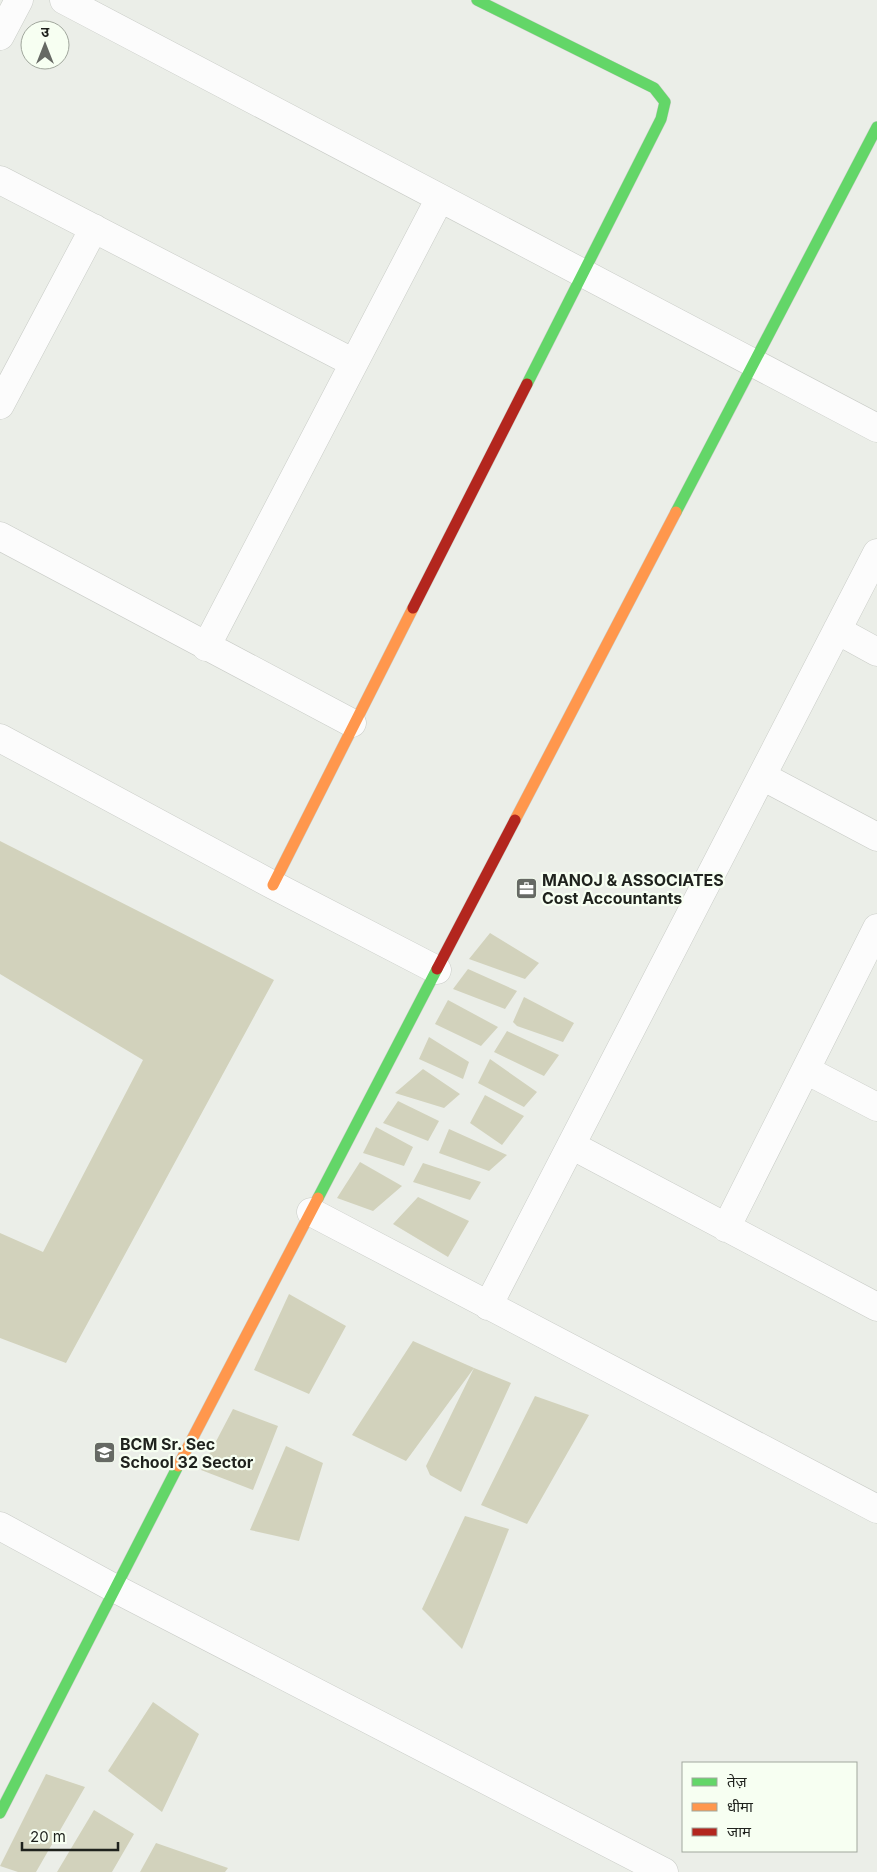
<svg xmlns="http://www.w3.org/2000/svg" width="877" height="1872" font-family="Inter,'Noto Sans Devanagari',sans-serif">
  <style>
    .building { fill: #d2d2bc }
    .lines { fill: none; stroke-linecap: round; stroke-linejoin: round }
    .street-casing { stroke: #c9ccc7; stroke-width: 29 }
    .fast-casing { stroke: #c9ccc7; stroke-width: 12 }
    .slow-casing { stroke: #c9ccc7; stroke-width: 12 }
    .jam-casing { stroke: #c9ccc7; stroke-width: 12 }
    .street { stroke: #fcfcfc; stroke-width: 28 }
    .fast { stroke: #63d668; stroke-width: 11 }
    .slow { stroke: #ff974d; stroke-width: 11 }
    .jam { stroke: #b3261e; stroke-width: 11 }
    .labels { text-anchor: middle; stroke-width: 4.5; stroke-linejoin: round; paint-order: stroke }
    .poi-label { font-size: 16px; font-weight: bold; fill: #1f221d; stroke: #f7fff2; text-anchor: start }
  </style>
  <rect width="100%" height="100%" fill="#ebeee8"/>
  <path class="building" d="M0 841 274 980 66 1363 0 1338V1233L43 1252 143 1060 0 974Z
    M490 933 539 963 525 979 469 959Z
    M468 969 517 991 505 1009 453 989Z
    M524 997 574 1023 563 1042 517 1026 513 1022Z
    M448 1000 498 1027 481 1046 435 1024Z
    M507 1031 559 1055 544 1076 494 1052Z
    M429 1037 469 1062 463 1079 419 1059Z
    M490 1059 537 1092 524 1107 478 1083Z
    M423 1069 460 1094 444 1108 395 1093Z
    M485 1095 524 1116 502 1145 470 1123Z
    M398 1101 439 1121 428 1141 383 1123Z
    M376 1127 413 1147 404 1166 363 1153Z
    M449 1129 507 1155 489 1171 439 1153Z
    M360 1162 402 1186 373 1211 337 1198Z
    M423 1163 481 1182 470 1200 413 1182Z
    M418 1197 469 1221 448 1257 393 1224Z
    M289 1294 346 1326 309 1394 254 1370Z
    M413 1341 474 1368 406 1461 352 1435Z
    M474 1368 511 1383 461 1492 430 1475 426 1466Z
    M535 1396 589 1415 527 1524 481 1505Z
    M233 1409 278 1426 253 1490 201 1470Z
    M286 1446 323 1463 299 1541 250 1530Z
    M465 1516 509 1529 462 1649 422 1609Z
    M153 1702 199 1734 162 1812 108 1771Z
    M46 1774 85 1787 36 1872H18L0 1866Z
    M94 1810 134 1834 112 1872H57Z
    M156 1843 228 1868 225 1872H140Z"/>
  <g class="lines">
    <defs>
      <path id="street" d="M64 0 877 428
        M0 36 19 0
        M0 180 354 363
        M0 405 94 228
        M0 536 352 723
        M837 630 877 652
        M206 647 440 198
        M0 738 273 885 437 970
        M762 776 877 837
        M806 1070 877 1107
        M571 1145 877 1307
        M311 1212 877 1509
        M726 1228 877 928
        M488 1306 877 553
        M0 1526 114 1588 664 1872"/>
      <path id="fast" d="M477 0 654 88 665 102 661 119 527 384
        M676 512 877 127
        M318 1198 437 969
        M0 1813 178 1466"/>
      <path id="slow" d="M515 820 676 512
        M273 885 413 608
        M178 1466 318 1198"/>
      <path id="jam" d="M413 608 527 384
        M437 969 515 820"/>
    </defs>
    <use href="#street" class="street-casing"/>
    <use href="#fast" class="fast-casing"/>
    <use href="#slow" class="slow-casing"/>
    <use href="#jam" class="jam-casing"/>
    <use href="#street" class="street"/>
    <use href="#fast" class="fast"/>
    <use href="#slow" class="slow"/>
    <use href="#jam" class="jam"/>
  </g>
  <defs>
    <symbol id="office-square" viewBox="-11 -11 22 22"><rect x="-9" y="-9" width="18" height="18" rx="4" fill="#666964" stroke="#f7fff2"/><path d="M-6-3h4V-5.5h4V-3h4V5H-6ZM-1-4.5V-3h2v-1.5ZM-6 0V1H6V0Z" fill="#fff"/></symbol>
    <symbol id="school-square" viewBox="-11 -11 22 22"><rect x="-9" y="-9" width="18" height="18" rx="4" fill="#666964" stroke="#f7fff2"/><path d="M0-5L7-2L0 1L-7-2ZM-4 1L0 2.5L4 1V4Q0 6-4 4Z" fill="#fff"/></symbol>
  </defs>
  <g fill-rule="evenodd">
    <use href="#office-square" x="514" y="876" width="25" height="25"/>
    <use href="#school-square" x="92" y="1440" width="25" height="25"/>
  </g>
  <g class="labels">
    <g class="poi-label">
      <text x="542" y="886">MANOJ &amp; ASSOCIATES<tspan x="542" dy="18">Cost Accountants</tspan></text>
      <text x="120" y="1450">BCM Sr. Sec<tspan x="120" dy="18">School 32 Sector</tspan></text>
    </g>
  </g>
  <rect x="682" y="1762" width="175" height="90" fill="#f7fff2" stroke="#a1a79d"/>
  <rect x="692" y="1778" width="25" height="8" fill="#63d668" stroke="#a1a79d"/>
  <text x="727" y="1787" font-size="15" fill="#1f221d">तेज़</text>
  <rect x="692" y="1803" width="25" height="8" fill="#ff974d" stroke="#a1a79d"/>
  <text x="727" y="1812" font-size="15" fill="#1f221d">धीमा</text>
  <rect x="692" y="1828" width="25" height="8" fill="#b3261e" stroke="#a1a79d"/>
  <text x="727" y="1837" font-size="15" fill="#1f221d">जाम</text>
  <g transform="translate(45 45)"><circle r="24" fill="#f7fff2" stroke="#a1a79d"/>
  <path d="M0-4L9 19L0 12L-9 19Z" fill="#666964"/>
  <text y="-8" font-size="14" font-weight="bold" text-anchor="middle" fill="#1f221d">उ</text>
  </g>
  <path d="M22 1842v8h96v-8" fill="none" stroke="#1f221d" stroke-width="2.5"/>
  <text x="30" y="1842" font-size="15" fill="#1f221d" stroke="#f7fff2" stroke-width="4" paint-order="stroke">20 m</text>
</svg>
